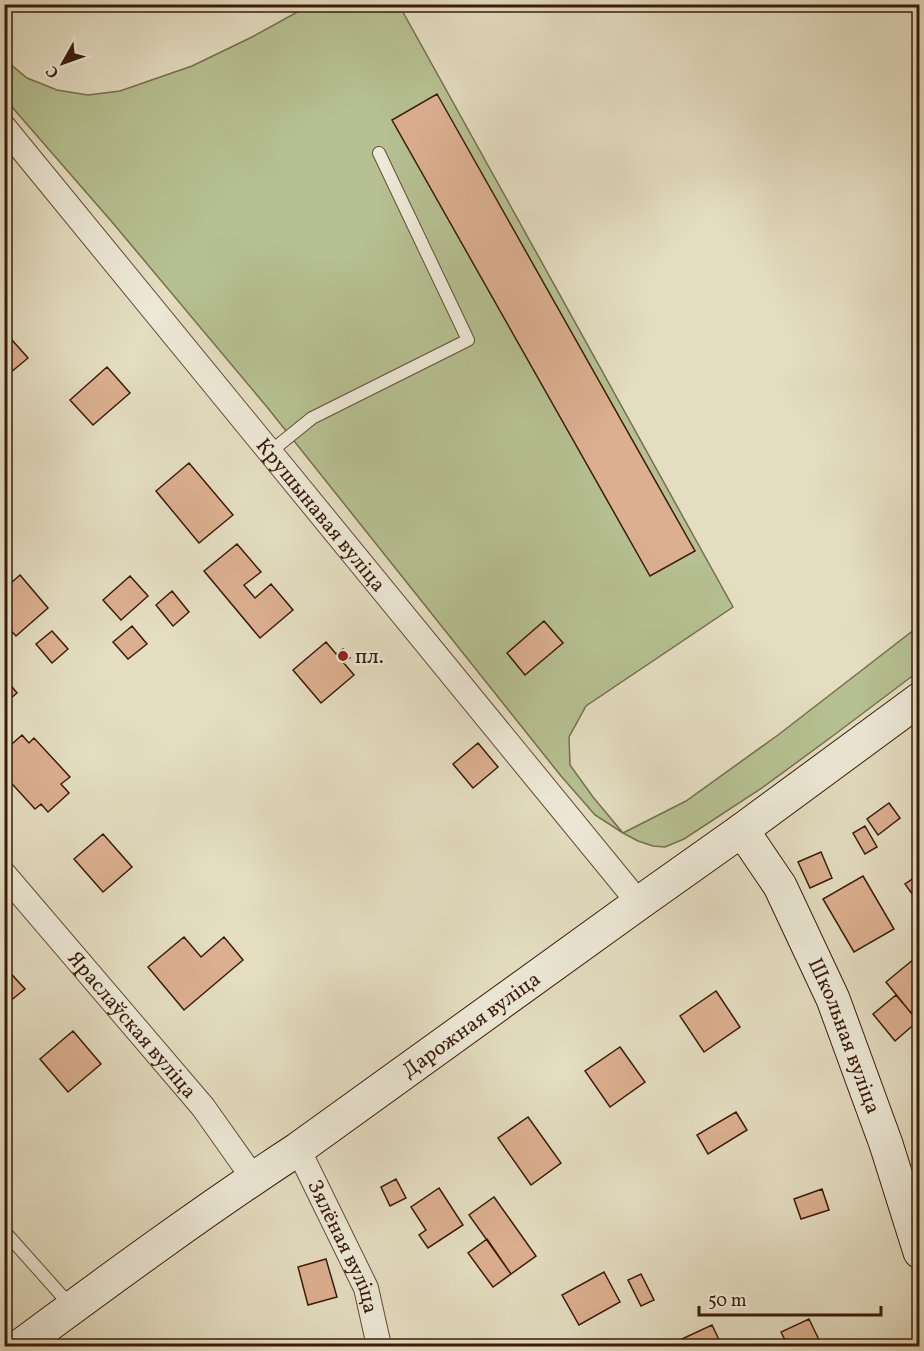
<svg xmlns="http://www.w3.org/2000/svg" width="924" height="1351" font-family="Vollkorn,serif">
  <style>
    .green { fill: #b6c092; stroke: #786e4e; stroke-width: 1.5 }
    .building { fill: #dbaf90; stroke: #3b1b0a; stroke-width: 1.5 }
    .lines { fill: none; stroke-linecap: round; stroke-linejoin: round }
    .service-casing { stroke: #654c38; stroke-width: 14 }
    .minor-casing { stroke: #654c38; stroke-width: 26 }
    .secondary-casing { stroke: #3b1b0a; stroke-width: 35 }
    .service { stroke: #ede9d7; stroke-width: 12 }
    .minor { stroke: #ede9d7; stroke-width: 24 }
    .secondary { stroke: #ede9d7; stroke-width: 33 }
    .poi-dot { fill: #8f2418; stroke: #ede9d7; stroke-width: 2 }
    .labels { text-anchor: middle; stroke-width: 4.5; stroke-linejoin: round; paint-order: stroke }
    .street-label { font-size: 21px; fill: #3b1b0a; stroke: #ede9d7 }
    .poi-label { font-size: 21px; fill: #3b1b0a; stroke: #ede9d7; text-anchor: start }
  </style>
  <rect width="100%" height="100%" fill="#e4ddc1"/>
  <filter id="stains"><feTurbulence type="fractalNoise" baseFrequency=".00333" numOctaves="4"/><feColorMatrix values="0 0 0 0 .2 0 0 0 0 .09 0 0 0 0 .02 0 0 0 .5 -.17"/></filter>
  <radialGradient id="worn" r=".72"><stop offset=".6" stop-color="#630" stop-opacity="0"/><stop offset="1" stop-color="#630" stop-opacity=".3"/></radialGradient>
  <path class="green" d="M310 5H399L733 607 586 706 569 737 570 765 593 797 623 833 686 801 778 735 919 626V671L834 735 762 788 684 839 665 847 653 846 638 841 623 833 595 815 561 776 267 407 112 222 5 99 4 59 27 78 57 90 88 95 120 91 192 66 252 37Z"/>
  <path class="building" d="M437 94 695 551 650 576 392 120Z
    M4 331 28 358 4 378Z
    M107 367 130 393 93 425 70 400Z
    M189 463 233 515 199 543 156 491Z
    M237 544 261 572 244 585 255 598 271 584 293 610 260 638 204 571Z
    M20 575 48 608 16 636 4 623V589Z
    M130 576 148 596 121 620 103 600Z
    M172 591 189 612 173 626 156 605Z
    M544 621 563 643 525 675 507 653Z
    M132 626 147 644 128 659 113 642Z
    M52 631 68 649 52 663 36 644Z
    M326 642 354 675 321 703 293 670Z
    M343 649 350 658 344 663 336 654Z
    M4 677 17 693 4 704Z
    M22 735 29 743 34 738 70 777 61 784 69 793 48 812 41 804 35 809 4 775V767L7 765 4 762V751Z
    M478 743 498 767 473 788 453 764Z
    M889 803 900 818 878 835 867 819Z
    M865 826 877 847 865 854 853 833Z
    M103 834 132 867 103 892 74 859Z
    M821 852 832 878 810 888 798 862Z
    M920 874V900L918 902 905 884Z
    M863 876 894 929 854 952 823 899Z
    M184 937 201 957 224 937 243 960 184 1010 148 967Z
    M920 954V1006L911 1013 886 982Z
    M4 966 25 989 4 1006Z
    M716 991 740 1027 704 1052 680 1016Z
    M896 995 918 1021 895 1041 873 1014Z
    M73 1031 101 1064 68 1092 40 1059Z
    M620 1047 645 1082 610 1107 585 1071Z
    M736 1112 747 1130 708 1154 697 1135Z
    M528 1117 561 1163 531 1185 498 1138Z
    M396 1179 406 1198 390 1206 381 1187Z
    M439 1188 463 1225 428 1248 419 1235 426 1230 411 1207Z
    M822 1189 829 1210 801 1219 794 1199Z
    M494 1197 536 1256 511 1274 469 1215Z
    M487 1239 511 1274 493 1287 468 1253Z
    M326 1259 337 1297 308 1305 298 1267Z
    M604 1272 620 1302 579 1325 562 1295Z
    M641 1274 654 1300 641 1306 628 1280Z
    M809 1319 822 1346H788L781 1332Z
    M712 1325 722 1346H669V1345Z"/>
  <g class="lines">
    <defs>
      <path id="service" d="M270 452 312 418 468 340 379 153
        M4 1231 71 1306"/>
      <g id="minor">
        <path id="s1" d="M4 127 639 903"/>
        <path id="s2" d="M4 874 203 1107 254 1179"/>
        <path id="s3" d="M298 1149 366 1288 379 1346"/>
      </g>
      <g id="secondary">
        <path id="s4" d="M742 830 780 886 833 999 886 1144 920 1252"/>
        <path id="s5" d="M20 1346C111 1279 203 1211 298 1149L639 903 742 830 920 699"/>
      </g>
    </defs>
    <use href="#service" class="service-casing"/>
    <use href="#minor" class="minor-casing"/>
    <use href="#secondary" class="secondary-casing"/>
    <use href="#service" class="service"/>
    <use href="#minor" class="minor"/>
    <use href="#secondary" class="secondary"/>
  </g>
  <circle class="poi-dot" cx="343" cy="656" r="6"/>
  <g class="labels">
    <g class="street-label">
      <text dy="7" stroke="none"><textPath href="#s1" startOffset="501">Крушынавая вуліца</textPath></text>
      <text dy="7" stroke="none"><textPath href="#s2" startOffset="198">Яраслаўская вуліца</textPath></text>
      <text dy="7" stroke="none"><textPath href="#s5" startOffset="554">Дарожная вуліца</textPath></text>
      <text dy="7" stroke="none"><textPath href="#s4" startOffset="231">Школьная вуліца</textPath></text>
      <text dy="7" stroke="none"><textPath href="#s3" startOffset="108">Зялёная вуліца</textPath></text>
    </g>
    <g class="poi-label">
      <text x="355" y="663">пл.</text>
    </g>
  </g>
  <rect width="924" height="1351" fill="none" stroke="#e4ddc1" stroke-width="24"/>
  <rect x="6" y="6" width="912" height="1339" fill="none" stroke="#3b1b0a" stroke-width="3"/>
  <rect x="12" y="12" width="900" height="1327" fill="none" stroke="#3b1b0a" stroke-width="1.5"/>
  <g transform="translate(63 63) rotate(230)" stroke="#ede9d7" stroke-width="4.5" paint-order="stroke">
  <path d="M0-4.5L10 22L0 15L-10 22Z" fill="#3b1b0a"/>
  <text y="-9" font-size="16" font-weight="bold" text-anchor="middle" fill="#3b1b0a">С</text>
  </g>
  <path d="M699 1306v9h182v-9" fill="none" stroke="#3b1b0a" stroke-width="3"/>
  <text x="708" y="1306" font-size="18" fill="#3b1b0a" stroke="#ede9d7" stroke-width="4.5" paint-order="stroke">50 m</text>
  <rect width="100%" height="100%" filter="url(#stains)"/>
  <rect width="100%" height="100%" fill="url(#worn)"/>
</svg>
